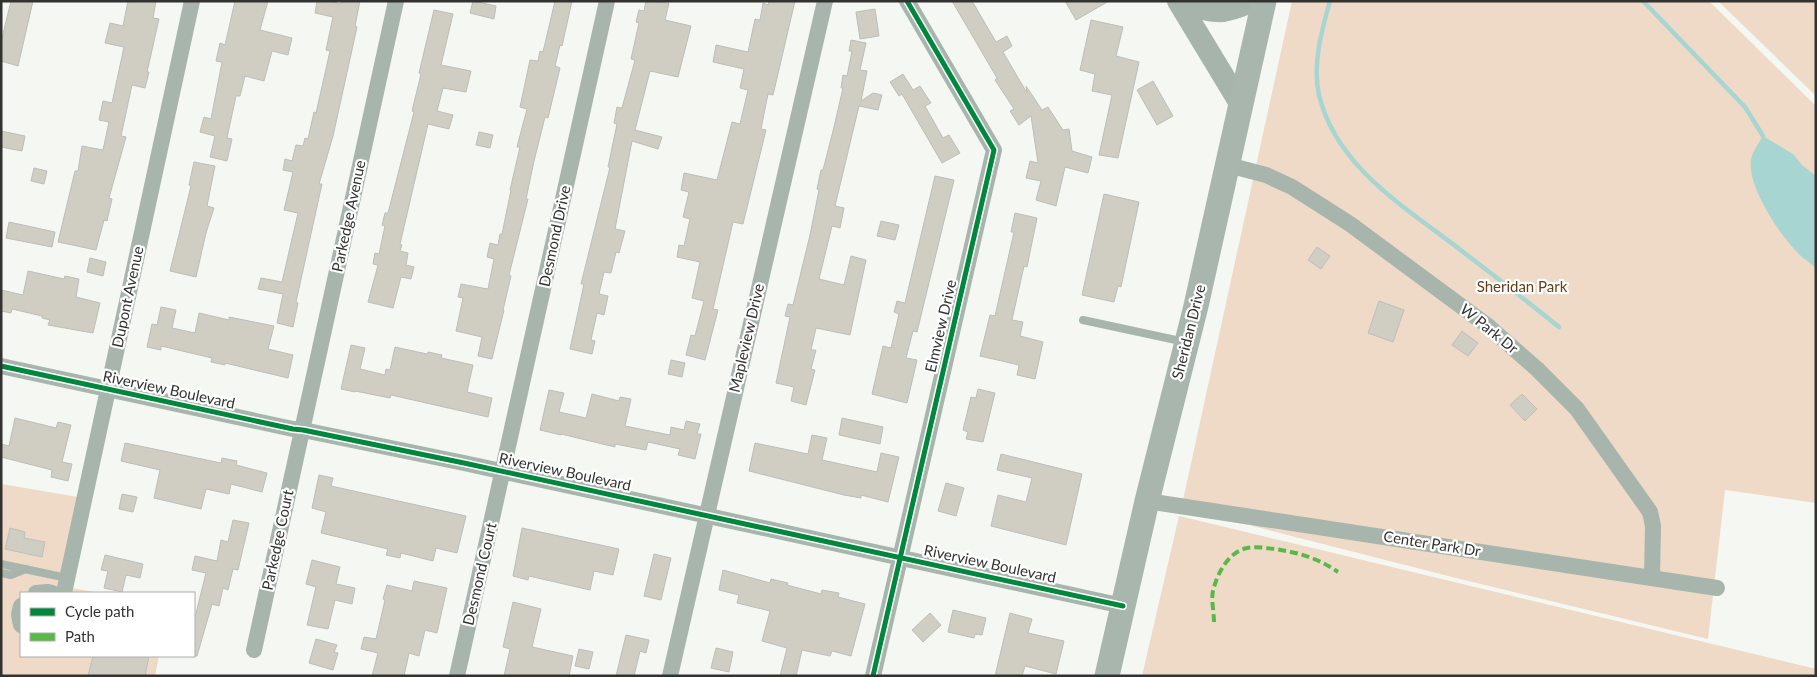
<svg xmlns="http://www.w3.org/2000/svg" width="1817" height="677" font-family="Lato,sans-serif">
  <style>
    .green { fill: #eedac6 }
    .water { fill: #a7d6d2 }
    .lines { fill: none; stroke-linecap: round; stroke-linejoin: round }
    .stream { stroke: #a7d6d2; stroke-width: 4.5 }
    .building { fill: #d0cec2; stroke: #bdbebb }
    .lane { stroke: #a8b5ad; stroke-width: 8 }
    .street { stroke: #a8b5ad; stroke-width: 16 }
    .secondary { stroke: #a6b4ab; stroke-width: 22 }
    .primary { stroke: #a8b6ad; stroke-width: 25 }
    .quiet { stroke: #58b947; stroke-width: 4; stroke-dasharray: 8 4; stroke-linecap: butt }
    .cycleway-casing { stroke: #fff; stroke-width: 8 }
    .cycleway { stroke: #00873e; stroke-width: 5 }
    .labels { text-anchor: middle; stroke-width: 4.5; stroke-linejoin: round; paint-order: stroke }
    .street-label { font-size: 15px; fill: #323330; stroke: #fff }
    .park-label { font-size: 15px; fill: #653d15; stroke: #fff }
  </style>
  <rect width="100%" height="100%" fill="#f5f7f2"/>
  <path class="green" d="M1292 1H1709L1816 106V503L1725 490 1708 639 1456 578 1249 525 1192 515 1183 500Z
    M1718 1H1816V96Z
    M1 484 84 498 66 587 100 593H21V656H159L155 676H1Z
    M1179 516 1816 669V676H1142Z"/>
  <path class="water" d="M1763 136 1793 154 1802 165 1816 176V268C1809 262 1801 257 1795 250 1778 232 1747 185 1751 160 1752 152 1759 143 1763 136Z"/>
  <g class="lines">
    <path class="stream" d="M1330 1C1322 29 1312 65 1319 95 1336 166 1403 206 1458 248 1492 274 1526 300 1559 327
      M1643 1 1745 107 1763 136"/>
  </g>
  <path class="building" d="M11 1H33L18 66 1 61V42Z
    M128 1H156L153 18 159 19 147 72H149L145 88 132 85 121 136 126 137 109 198 112 199 107 221 104 220 96 250 58 242 75 171H78L82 146 103 150 109 122 99 120 103 101 112 103 124 47 105 43 110 23 123 26Z
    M235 1H268L260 30 292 38 288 55 272 51 264 81 245 76 240 96H236L227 138 232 139 227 161 210 157 215 136 200 132 204 117 211 119 222 62 216 61 220 43 225 45Z
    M317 1H329L341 4 342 1H360L355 26 357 27 333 136 319 184H322L296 302 298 303 293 327 277 323 283 294 258 289 261 278 282 282 298 213 284 210 293 172 283 170 285 159 292 161 296 145 303 146 305 138 308 139 314 112 316 113 330 51 326 50 333 17 315 13Z
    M473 1 496 6 494 19 470 13Z
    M555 1H572L562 46 560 45 555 66 560 68 548 118 545 117 534 161 526 199H528L509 275 511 276 503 310H504L492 359 478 356 482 337 456 331 463 298 458 297 461 284 488 289 494 259 487 257 490 243 498 245 500 234H502L511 190H510L520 147H517L527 109 520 107 530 60 538 61 540 51 543 52Z
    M646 1 669 3 665 20 691 26 678 77 650 71 635 130 662 137 658 149 632 141 615 229 625 231 619 253 616 252 611 273 604 272 599 294 608 296 604 315 597 313 591 340 595 341 592 354 570 349 584 284H581L610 167H608L617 124 614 123 617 107 622 108 635 60 631 59 639 23 636 22 639 10 644 11Z
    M769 1H795L773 95 768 94 761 129 766 130 743 224 733 222 713 309 718 310 705 360 686 355 691 335 695 336 704 301 692 298 700 262 677 257 679 245 684 246 690 219 683 217 689 192 681 190 684 173 717 180 732 122 740 124 748 90 740 88 744 69 713 62 716 45 748 52 755 19 760 20 763 3 768 5Z
    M952 1H972L996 42 1007 36 1012 46 1003 52 1027 93 1026 86 1042 110 1048 107 1063 130 1069 129 1072 151 1092 157 1088 173 1065 167 1056 206 1036 200 1041 181 1026 178 1030 161 1038 163 1031 116 1019 125 1010 111 1014 109 995 80 997 78Z
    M1065 1H1109L1076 20Z
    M875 9 879 36 860 39 856 12Z
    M434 10 453 14 441 65 471 71 466 92 443 88 437 111 453 115 449 129 428 124 400 244 402 245 400 251 408 253 406 265 414 267 411 279 401 277 393 308 368 302 378 265 373 264 375 253 379 254 385 226 382 225 385 213H388L414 112 412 111 421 74 419 73Z
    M1091 20 1123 27 1116 56 1139 62 1118 158 1099 155 1112 95 1092 91 1095 74 1080 70Z
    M851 40 866 43 860 70 867 71 861 101 873 93 882 95 878 110 859 106 835 206 844 208 840 228 832 226 819 279 844 285 851 256 866 260 850 335 816 328 811 350H816L811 369 815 370 806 405 791 401 794 387 776 383 790 317 785 316 788 304 793 305 810 235 819 190 817 189 821 170H823L834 127 843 88H841L843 75 847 76 852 51H849Z
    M903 74 913 90 920 86 931 103 925 106 943 138 949 135 960 153 942 163 902 94 899 96 890 82Z
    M1153 81 1173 116 1157 125 1137 90Z
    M1 131 25 136 22 151 1 147Z
    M479 132 493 135 490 148 476 145Z
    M194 162 215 166 207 206 214 208 206 233 196 277 170 271 191 186 189 185Z
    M34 168 47 171 44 184 31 181Z
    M935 176 954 180 917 332 913 331 906 358 917 360 907 403 872 394 883 346 891 348 899 314 894 312 897 301 905 303Z
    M1104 194 1139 202 1121 287 1118 286 1114 302 1082 295Z
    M1015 213 1037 218 1027 267 1024 266 1012 320 1023 322 1020 336 1043 342 1035 379 1017 375 1019 365 980 356 990 315 995 316 1014 232H1011Z
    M881 221 899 225 895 240 877 236Z
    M9 222 55 232 52 247 6 238Z
    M1317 247 1330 256 1321 269 1308 260Z
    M90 258 106 262 103 276 87 272Z
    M28 271 64 279 65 276 79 279 76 297 100 303 93 333 48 325 50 320 42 318V316L12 309 11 313 1 311V290L23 295Z
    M1379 301 1404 310 1393 342 1368 333Z
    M161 307 176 310 172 328 195 333 199 313 229 320V317L274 326 268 349 293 355 288 378 225 363V365L211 362 212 358 161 346V350L147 347 152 324 157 325Z
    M1462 331 1478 343 1468 356 1452 345Z
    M351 345 365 348 360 369 385 375 386 369 390 370 395 347 427 354 428 352 442 355 441 358 473 365 467 392 492 398 488 417 391 395 390 398 355 391V392L341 389Z
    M671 360 685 363 682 377 668 374Z
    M978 389 995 393 983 442 966 439 968 432 963 430 971 397 976 398Z
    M549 390 564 393 559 412 586 418 592 394 619 401 620 397 631 399 625 426 670 435 671 427 684 430 686 421 700 424 697 434H701L695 459 678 455 680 449 648 442 646 450 615 444V447L561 434V435L540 430Z
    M1522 394 1537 409 1525 421 1510 405Z
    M15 418 56 428 58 422 71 425 62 462 72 464 68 481 51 477 52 470 1 457V444L9 446Z
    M842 418 883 427 880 444 839 435Z
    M812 435 827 438 822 460 877 472 881 453 899 457 888 502 861 495V498L844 495 749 471 755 443 808 454Z
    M125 443 221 463 222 458 237 461 236 465 267 473 262 492 231 484 229 494 206 489 201 509 154 498 160 470 121 461Z
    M1001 454 1082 474 1066 545 991 526 998 495 1026 502 1032 478 997 470Z
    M319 475 333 478 331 486 466 516 457 553 436 548 433 561 401 553 400 558 386 555 388 549 321 533 326 512 312 508Z
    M946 483 964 488 956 516 938 511Z
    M122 494 137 497 133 512 119 509Z
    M233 520 249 523 238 570 233 569 228 590 223 588 219 606 212 604 197 656H194V621L206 573 192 570 195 556 217 561 221 540 228 542Z
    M10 528 25 532 24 538 45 542 42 557 5 549Z
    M522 528 619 549 613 575 594 571 590 590 529 576 528 580 513 576Z
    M654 554 671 558 661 600 644 596Z
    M105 555 143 564 140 578 126 575 122 592 104 588 108 571 101 570Z
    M312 560 340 567 336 584 355 588 352 604 335 600 328 629 307 625 316 587 306 584Z
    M723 570 770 583 771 579 788 583 787 585 821 594 822 590 839 593 838 597 865 604 851 656 832 651 830 656 802 650 796 676H780L787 648 762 641 770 611 737 603 739 595 719 590Z
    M414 581 447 588 437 633 425 630 419 656 409 653 404 676H372L378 653 361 649 364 637 376 639 385 600 383 599 387 585 412 591Z
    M513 602 541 609 532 647 573 656 569 676H504L510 649 503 647Z
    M953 610 986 618 982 635 975 634 974 638 948 632Z
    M930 613 941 625 923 642 912 630Z
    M1010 613 1032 619 1028 633 1064 641 1056 674 1025 666 1022 676H995Z
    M626 635 649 640 646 653 640 651 634 676H616Z
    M316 639 337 645 334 652 338 653 333 670 309 663Z
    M716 648 733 652 729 672 711 668Z
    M579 649 593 652 589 669 575 666Z
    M93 656H149L145 676H88Z"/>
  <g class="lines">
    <path class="lane" d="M1083 320 1185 342
      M1 564 67 578
      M1 573 11 575 26 569"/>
    <path class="street" d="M1228 165 1266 175 1292 187 1350 224 1488 326 1537 369 1577 409 1650 512 1653 526 1652 578
      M1 366 293 429 303 430 464 463 1123 606
      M1147 501 1717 588
      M36 593 48 592 52 593
      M64 593 192 1
      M21 606 19 615 21 625
      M254 650 396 1
      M457 676 607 1
      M670 676 825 1
      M873 676 994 150 907 1"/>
    <path class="secondary" d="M1178 1 1241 105
      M1182 1C1213 13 1221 16 1252 1"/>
    <path class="primary" d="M1107 676 1147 501 1196 306 1264 1"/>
    <path class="quiet" d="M1214 622C1214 612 1211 600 1213 591 1217 574 1228 552 1247 548 1255 546 1265 548 1274 549 1297 552 1318 558 1338 572"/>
    <defs>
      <path id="cycleway" d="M1 366 293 429 303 430 464 463 1123 606
        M873 676 994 150 907 1"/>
    </defs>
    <use href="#cycleway" class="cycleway-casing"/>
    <use href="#cycleway" class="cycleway"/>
  </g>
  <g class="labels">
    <g class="street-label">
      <text transform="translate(349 216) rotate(-78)" y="5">Parkedge Avenue</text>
      <text transform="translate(555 236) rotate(-78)" y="5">Desmond Drive</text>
      <text transform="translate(128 297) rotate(-78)" y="5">Dupont Avenue</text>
      <text transform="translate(941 326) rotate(-77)" y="5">Elmview Drive</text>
      <text transform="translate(1489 329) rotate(39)" y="5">W Park Dr</text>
      <text transform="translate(1189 332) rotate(-76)" y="5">Sheridan Drive</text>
      <text transform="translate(747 338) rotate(-77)" y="5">Mapleview Drive</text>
      <text transform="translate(169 390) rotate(12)" y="5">Riverview Boulevard</text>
      <text transform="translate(565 472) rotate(12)" y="5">Riverview Boulevard</text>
      <text transform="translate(278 540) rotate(-78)" y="5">Parkedge Court</text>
      <text transform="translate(1432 544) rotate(9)" y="5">Center Park Dr</text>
      <text transform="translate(990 564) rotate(12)" y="5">Riverview Boulevard</text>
      <text transform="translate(480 574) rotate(-77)" y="5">Desmond Court</text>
    </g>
    <g class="park-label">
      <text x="1522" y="292">Sheridan Park</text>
    </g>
  </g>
  <rect width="1817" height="677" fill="none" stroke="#323330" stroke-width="5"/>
  <rect x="20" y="592" width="175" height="65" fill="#ffffff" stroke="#adadac"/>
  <rect x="30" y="608" width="25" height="8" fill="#00873e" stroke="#adadac"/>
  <text x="65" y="617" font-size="15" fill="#323330">Cycle path</text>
  <rect x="30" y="633" width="25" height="8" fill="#58b947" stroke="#adadac"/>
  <text x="65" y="642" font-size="15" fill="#323330">Path</text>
</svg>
